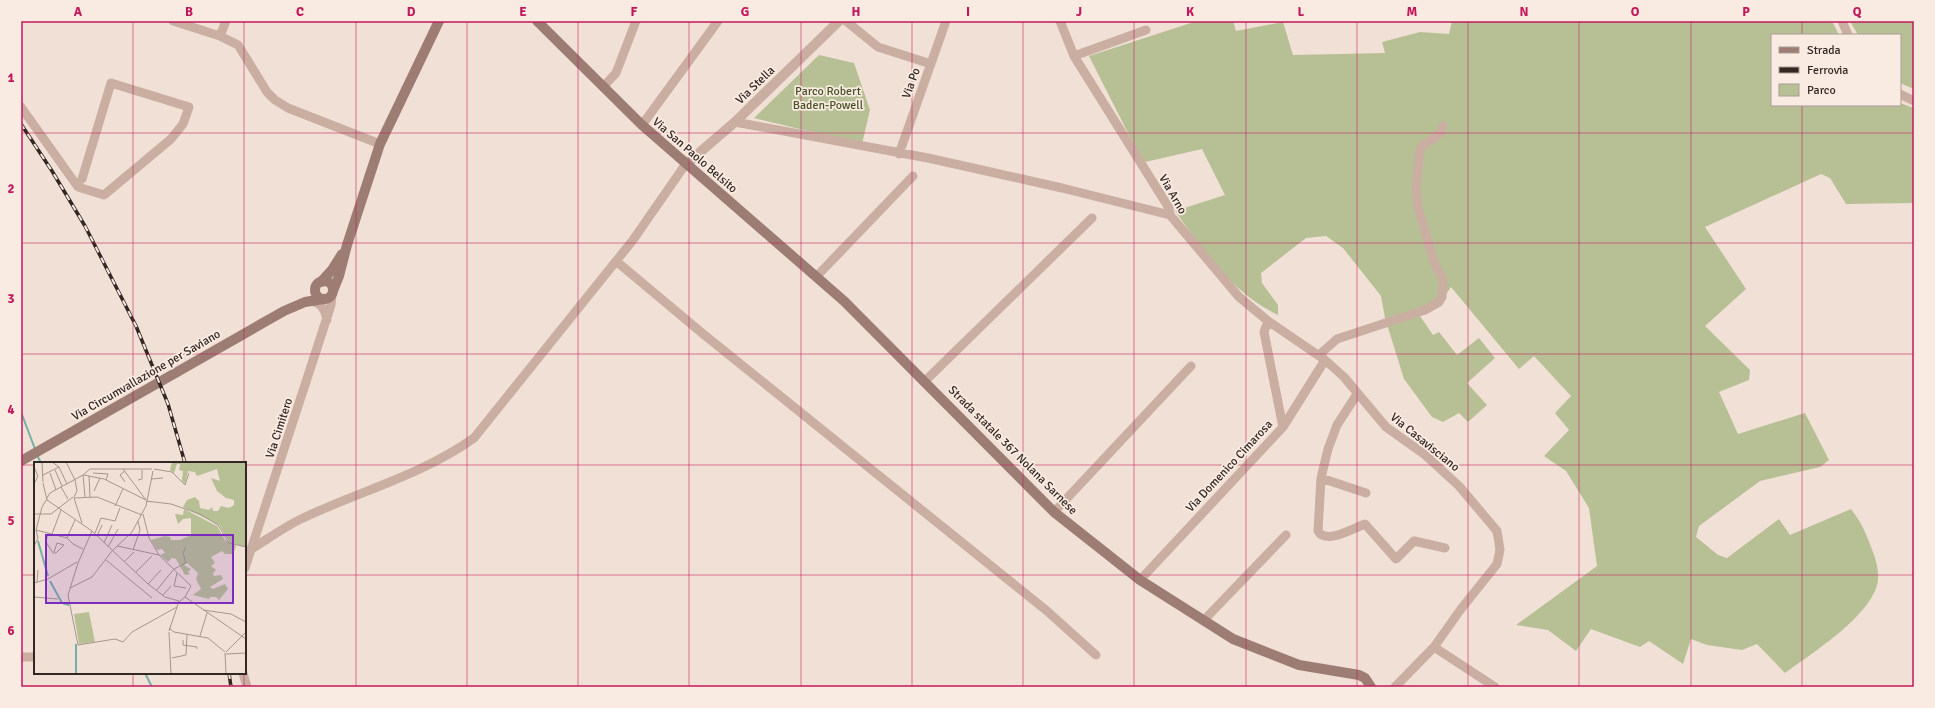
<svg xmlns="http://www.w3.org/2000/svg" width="1935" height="708" font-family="Signika,sans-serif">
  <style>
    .green { fill: #b7c095 }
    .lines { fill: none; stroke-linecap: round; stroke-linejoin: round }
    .stream { stroke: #74afa9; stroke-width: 2 }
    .minor { stroke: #c9aea1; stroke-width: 9 }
    .tertiary { stroke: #c9aea1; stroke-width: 10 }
    .secondary { stroke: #9c7c73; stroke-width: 10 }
    .rail-casing { stroke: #332724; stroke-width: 3.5 }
    .rail { stroke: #f9ebe1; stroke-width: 2; stroke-dasharray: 6; stroke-linecap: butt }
    .grid { fill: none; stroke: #c2185b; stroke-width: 1; stroke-opacity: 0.55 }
    .labels { text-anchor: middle; stroke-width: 3.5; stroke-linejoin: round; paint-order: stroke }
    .street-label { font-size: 12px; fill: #332724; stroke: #f9ebe1 }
    .park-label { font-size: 12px; fill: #485227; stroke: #f9ebe1 }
    .inset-river { fill: none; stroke: #74afa9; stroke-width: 2 }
    .inset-road { fill: none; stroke: #a5968e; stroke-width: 1 }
    .view { fill: #7b2cbf; fill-opacity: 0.15; stroke: #7b2cbf; stroke-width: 2 }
    .inset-edge { fill: none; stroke: #332724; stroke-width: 2 }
    .neatline { fill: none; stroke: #c2185b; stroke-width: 1.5 }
    .grid-label { font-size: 13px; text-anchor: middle; font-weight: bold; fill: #c2185b }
  </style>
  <rect width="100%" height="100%" fill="#f1e0d5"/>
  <path class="green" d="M1197 21H1233L1236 31 1283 22 1293 55 1385 53 1382 42 1420 32 1449 34 1452 21H1832L1839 35H1772V105H1900V103L1914 108V203L1846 204 1830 178 1821 174 1705 227 1746 289 1705 326 1750 370 1749 380 1719 392 1738 434 1805 413 1829 460 1820 467 1760 481 1699 526 1696 537 1718 555 1727 558 1779 519 1790 535 1851 509C1861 522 1865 531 1871 547 1875 557 1879 568 1878 579 1876 613 1811 654 1785 673L1757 644 1742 650 1707 645 1691 639 1683 664 1649 641 1640 647 1591 629 1576 651 1548 630 1516 625 1597 566 1589 508 1566 471 1544 456 1569 430 1555 413 1571 396 1534 356 1519 369 1451 287 1445 296 1420 316 1433 335 1439 332 1457 355 1479 338 1495 358 1467 383 1487 405 1468 422 1459 413 1443 422 1432 417 1404 379 1385 318 1381 296 1343 248 1326 236 1306 238 1261 273 1262 283 1278 305V315C1233 294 1203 250 1175 211L1225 195 1202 149 1145 162 1131 139 1089 56Z
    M1850 21H1914V89L1900 83V35H1858Z
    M819 55 854 63 870 110 862 144 754 118Z"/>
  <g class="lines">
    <path class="stream" d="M21 412 35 449
      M37 455 41 463
      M145 673 152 687"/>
    <path class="minor" d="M173 21 220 36 238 45 267 92 275 100 288 108 380 144
      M846 21 878 47 931 64
      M1060 21 1074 56 1169 208 1170 215 1239 297 1268 321 1325 360 1344 377 1386 427 1424 454 1459 486 1497 531 1500 550 1497 564 1461 609 1434 647
      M1842 21 1848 35
      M220 36 226 21
      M1074 56 1146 30
      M603 87 616 73 636 21
      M1900 94 1914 101
      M21 107 78 187 104 195 171 139 183 124 189 107 111 83 82 179
      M735 122 928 158 1062 188 1170 215
      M642 125 718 21
      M899 154 946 21
      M616 261 702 333 1047 611 1096 655
      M816 277 913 176
      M309 301C321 302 325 309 327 320
      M1268 321 1264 332 1283 427
      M1319 355 1337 339 1425 310 1439 302 1442 297 1443 280 1434 262 1418 207 1416 189 1420 149C1427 139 1441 139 1443 126
      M925 381 1092 218
      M1357 394 1337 425 1328 449 1321 478 1318 531C1326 545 1354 528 1365 524L1396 559 1414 541 1445 548
      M1321 478 1366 493
      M1054 512 1191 366
      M253 548C269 538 286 526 303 518 360 491 422 475 474 438L633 240 685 165
      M245 568 320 339 331 305 332 294
      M1140 580 1283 427 1325 360
      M1204 620 1286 535
      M21 657H35
      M243 673 247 687
      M1395 687 1434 647 1495 687"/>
    <path class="tertiary" d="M685 165 735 122 839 21"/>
    <path class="secondary" d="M537 21 642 125 844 301 1054 512 1140 580 1233 639 1299 665 1359 675 1365 678 1371 687
      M315 290a9 9 0 1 1 18 0a9 9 0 1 1-18 0Z
      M321 282 332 270 342 254
      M333 291 339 276 347 245 380 144 439 21
      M21 461 284 311 305 302 324 299"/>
    <defs>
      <path id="rail" d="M21 124 52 171 85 226 136 326 168 404 185 463
        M229 673 231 687"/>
    </defs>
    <use href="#rail" class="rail-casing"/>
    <use href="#rail" class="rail"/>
  </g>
  <path class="grid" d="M133 21V463M244 21V463M356 21V687M467 21V687M578 21V687M689 21V687M801 21V687M912 21V687M1023 21V687M1134 21V687M1246 21V687M1357 21V687M1468 21V687M1579 21V687M1691 21V687M1802 21V35M1802 105V687M21 133H1914M21 243H1914M21 354H1914M21 465H35M245 465H1914M21 575H35M245 575H1914M133 673V687M244 673V687"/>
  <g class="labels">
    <g class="street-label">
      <text transform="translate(911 83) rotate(-70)" y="4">Via Po</text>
      <text transform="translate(755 85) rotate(-44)" y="4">Via Stella</text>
      <text transform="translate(695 155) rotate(41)" y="4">Via San Paolo Belsito</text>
      <text transform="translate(1173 194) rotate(60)" y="4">Via Arno</text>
      <text transform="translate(146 375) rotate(-30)" y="4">Via Circumvallazione per Saviano</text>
      <text transform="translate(279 428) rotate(-72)" y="4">Via Cimitero</text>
      <text transform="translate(1425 442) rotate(39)" y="4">Via Casavisciano</text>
      <text transform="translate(1013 450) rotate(45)" y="4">Strada statale 367 Nolana Sarnese</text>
      <text transform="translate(1229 466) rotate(-47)" y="4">Via Domenico Cimarosa</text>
    </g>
    <g class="park-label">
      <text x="828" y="95">Parco Robert<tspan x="828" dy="14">Baden-Powell</tspan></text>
    </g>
  </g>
  <g transform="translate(34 462)">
    <rect width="212" height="212" fill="#f1e0d5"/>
    <path d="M138 0H212V85L196 81 185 63 149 45 153 38 161 35 165 39 166 46 175 48 178 45 179 49H184L187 44 195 46 200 43V38L192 36 183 29 177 16 186 19 183 7 163 14 161 10 154 9 151 22 148 19 149 9 145 8 146 2H143L140 11 136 8ZM150 47 183 64 191 78 202 84 199 92H191L188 89 177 95 181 101 177 104 182 108 179 111 180 114 187 113 189 117 176 125 179 127 191 122 194 127 185 138 182 135H176L175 137 159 133 167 127 162 117 164 111 153 101 150 103 157 107 154 110 156 112 151 113 142 97 138 96 134 100 126 93 131 91 128 87 123 88 117 78 131 74 136 75 137 78H146L157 73V56L149 57 144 62 141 52 149 53ZM55 150 61 180 45 182 40 152Z" fill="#b7c095"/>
    <path class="inset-river" d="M4 79 14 114M16 119 28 141 35 143M42 212V182"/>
    <path class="inset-road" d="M8 0 9 20M18 0 25 5 33 22M32 0 41 18 43 29 40 35M0 5 4 14 0 22M89 7 112 38M120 7 138 10 151 23 155 11M21 8 28 24M91 9 86 13 91 20M16 11 22 28M59 11 74 12 72 18M9 13 25 5M49 13 51 35M50 13 70 17 112 38M55 14 56 35M117 17 129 16M104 18 108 17V8M9 21 13 38 58 69M27 25 34 37M60 29 66 16M13 36 16 31 49 13 56 7H118M40 36 63 35 108 53M40 36 48 61M112 39 137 42 166 52 184 63 195 81 212 85M81 44 89 27M0 52H17L39 35M109 52 115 76 125 93 157 124 151 135M2 68 33 76 39 82 49 87M14 71 12 80 19 91H22L30 83 23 81 20 90M61 71 67 56 81 59 86 46M18 72 27 48M63 74 68 63M33 76 41 58M70 81 78 63M0 84 4 76 2 68 8 45 13 37M83 84 125 93M74 85 84 67M99 88 106 68 104 59M72 98 118 136M91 99 100 90M44 101 34 133 44 183 81 177 89 180 98 170 143 145M44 101 58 69 114 122 131 135 145 139 135 169M140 107 152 101 149 91 152 85M102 110 118 94M143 111 140 124 152 126M3 120 4 108M0 121 14 117 43 100M114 122 127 108M36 126 58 115 78 89 98 70 112 44 119 9M122 129 140 107M129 133 137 124M0 135 24 137M145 140 151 135 212 177M169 148 197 152 212 160M135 166 140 170 174 176 191 190M135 170 137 212M166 174 173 151M149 178V183L163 185V187M192 190 212 170M191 191 192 212M192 192 212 191M138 196 152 193 153 172"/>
    <path class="view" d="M12 73H199V141H12Z"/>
    <rect width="212" height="212" class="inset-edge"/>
  </g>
  <rect width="1935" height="708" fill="none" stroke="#f9ebe1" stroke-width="44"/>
  <rect x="1771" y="34" width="130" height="72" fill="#f9ebe1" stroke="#aa9d95"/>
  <rect x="1779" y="47" width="20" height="6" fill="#9c7c73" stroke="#aa9d95"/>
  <text x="1807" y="54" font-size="12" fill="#332724">Strada</text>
  <rect x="1779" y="67" width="20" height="6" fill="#332724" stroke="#aa9d95"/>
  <text x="1807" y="74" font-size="12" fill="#332724">Ferrovia</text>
  <rect x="1779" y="84" width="20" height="12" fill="#b7c095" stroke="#aa9d95"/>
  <text x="1807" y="94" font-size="12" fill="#332724">Parco</text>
  <rect x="22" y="22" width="1891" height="664" class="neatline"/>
  <g class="grid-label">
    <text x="78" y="16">A</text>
    <text x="189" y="16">B</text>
    <text x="300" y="16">C</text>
    <text x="411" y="16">D</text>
    <text x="523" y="16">E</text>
    <text x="634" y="16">F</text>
    <text x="745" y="16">G</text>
    <text x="856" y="16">H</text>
    <text x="968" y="16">I</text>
    <text x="1079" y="16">J</text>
    <text x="1190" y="16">K</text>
    <text x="1301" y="16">L</text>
    <text x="1412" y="16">M</text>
    <text x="1524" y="16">N</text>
    <text x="1635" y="16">O</text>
    <text x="1746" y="16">P</text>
    <text x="1857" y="16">Q</text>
    <text x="11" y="82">1</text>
    <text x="11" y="193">2</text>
    <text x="11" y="303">3</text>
    <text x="11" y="414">4</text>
    <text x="11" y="525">5</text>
    <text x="11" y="635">6</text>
  </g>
</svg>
